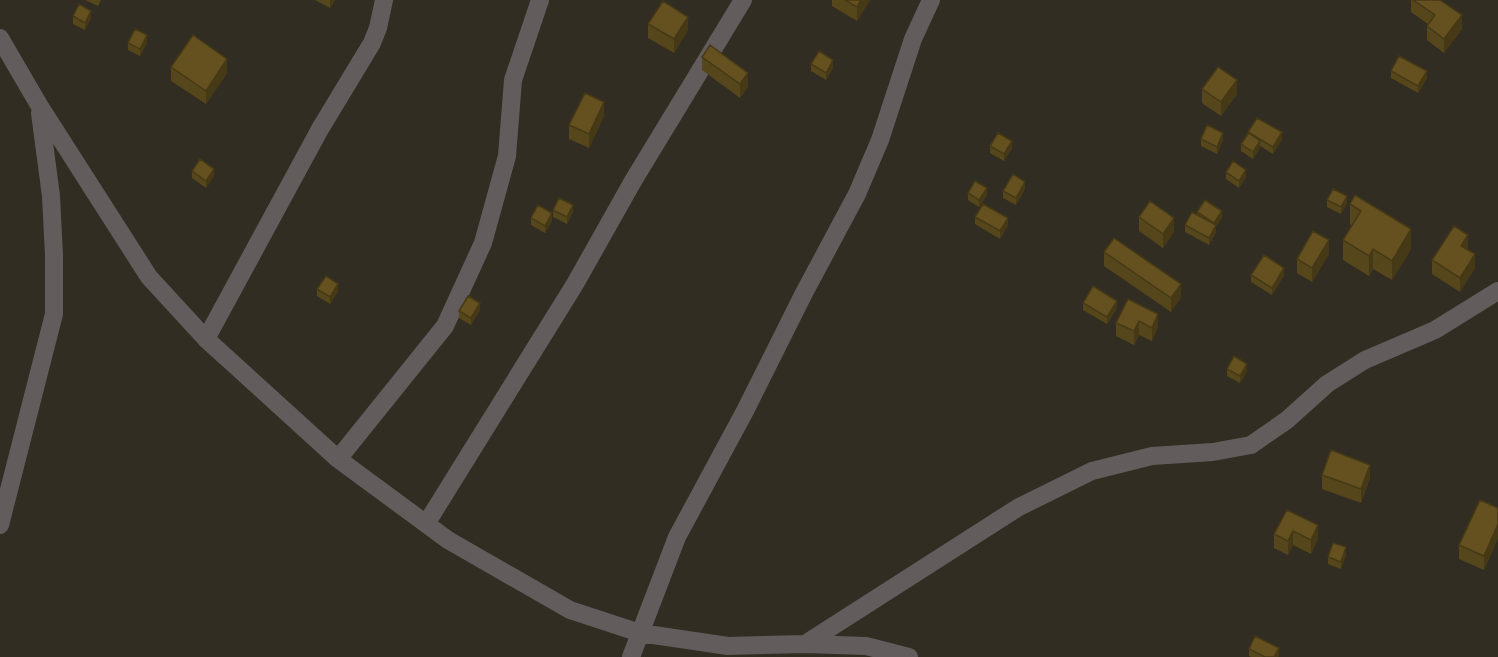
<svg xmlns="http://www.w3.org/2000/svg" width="1498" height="657" font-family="'PT Sans Narrow',sans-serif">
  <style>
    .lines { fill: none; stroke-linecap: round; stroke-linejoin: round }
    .minor { stroke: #635c5d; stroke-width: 18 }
    .wall { fill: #56461b }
    .shaded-wall { fill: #463916 }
    .building { fill: #64511f; stroke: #463916; stroke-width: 1.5 }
  </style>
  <rect width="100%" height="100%" fill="#312d22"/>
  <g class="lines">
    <path class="minor" d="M0 38 39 105 149 277 206 339 338 459 448 540 570 610 640 633 728 646 805 644 866 646 909 657
      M206 339 320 129 372 43 378 28 384 0
      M338 459 445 326 483 243 507 156 513 80 540 0
      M426 524 575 284 633 181 743 0
      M0 525 54 314V255L51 196 40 113
      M805 644 1019 507 1092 471 1152 456 1213 452 1251 445 1287 420 1327 384 1365 360 1435 330 1498 291
      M631 657 677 537 745 411 804 293 857 194 880 140 913 39 931 0"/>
  </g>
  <path class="wall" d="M85 0H101L98 6Z
    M315 0H335L330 8Z
    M832 0H870L857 21 832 6Z
    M1411 0H1440L1462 29 1444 53 1427 40V26L1428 24 1411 12Z
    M73 16 91 18 85 30 73 24Z
    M648 24 688 30 674 53 648 38Z
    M128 43H147L140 56 128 50Z
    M702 57 748 87 740 98 702 70Z
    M811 64 833 68 826 80 811 71Z
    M171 67 227 73 206 104 171 81Z
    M1391 71 1427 78 1418 93 1391 78Z
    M1202 89 1237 94 1221 116 1202 103Z
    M604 116 589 148 569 139V125Z
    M1248 132 1282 139 1273 154 1260 146V148L1253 159 1241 151V144Z
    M1201 139 1223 140 1217 154 1201 146Z
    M990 146 1012 148 1004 161 990 153Z
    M192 171 214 176 206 188 192 178Z
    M1226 172 1246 177 1239 188 1226 179Z
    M1025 189 1016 205 1003 198V191Z
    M968 193 987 195 979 207 968 200Z
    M1327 200 1347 203 1341 214 1327 207Z
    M1350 204 1411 229V249L1392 280 1373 269 1369 276 1343 260V240L1352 226 1350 224Z
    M553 210 573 212 567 224 553 217Z
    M1197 212 1222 218 1216 226V232L1209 245 1185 232V225L1197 215Z
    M975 217 1008 225 1000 239 975 224Z
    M1139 217 1174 232 1163 248 1139 231Z
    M531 218 552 220 545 233 531 225Z
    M1468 249 1475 268 1460 292 1432 274V260Z
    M1104 252 1181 298 1171 312 1104 266Z
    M1329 254 1312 282 1297 273V259Z
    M1251 275H1284L1272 295 1251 282Z
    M317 289 338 291 330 304 317 296Z
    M1128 299 1158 327 1152 341 1139 335 1134 345 1116 336V323Z
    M1083 303 1117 308 1107 324 1083 310Z
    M480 310 471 325 459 318V311Z
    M1227 369 1247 371 1240 383 1227 376Z
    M1322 475 1370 478 1361 503 1322 489Z
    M1498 508V538L1484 570 1459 559V545Z
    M1318 525V539L1311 554 1293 545 1288 555 1274 548V534Z
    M1346 555 1341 569 1328 564V557Z
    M1249 649 1279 655 1278 657H1251L1249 656Z"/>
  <path class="shaded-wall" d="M330 0H335L330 8Z
    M861 0H870L857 21V7Z
    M91 11V18L85 30V23Z
    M1462 15V29L1444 53V39Z
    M688 17V30L674 53V39Z
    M147 35V43L140 56V49Z
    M227 59V73L206 104V91Z
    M833 60V68L826 80V73Z
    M1427 71V78L1418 93V86Z
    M748 73V87L740 98V84Z
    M1237 80V94L1221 116V102Z
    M604 102V116L589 148V134Z
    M1282 132V139L1273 154V147Z
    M1223 133V140L1217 154V147Z
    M1012 141V148L1004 161V154Z
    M1260 141V148L1253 159V152Z
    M214 169V176L206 188V181Z
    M1246 170V177L1239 188V181Z
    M1025 182V189L1016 205V198Z
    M987 188V195L979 207V200Z
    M1347 196V203L1341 214V207Z
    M573 205V212L567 224V217Z
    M1222 211V218L1216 226V232L1209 245V238L1214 230V223Z
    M552 213V220L545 233V226Z
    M1008 218V225L1000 239V231Z
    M1174 218V232L1163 248V234Z
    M1411 229V249L1392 280V261Z
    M1468 235V249L1461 260V246Z
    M1329 240V254L1312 282V268Z
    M1373 249V269L1369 276V256Z
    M1475 254V268L1460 292V278Z
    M1284 268V275L1272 295V288Z
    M338 284V291L330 304V297Z
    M1181 284V298L1171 312V298Z
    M1117 301V308L1107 324V317Z
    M480 303V310L471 325V318Z
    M1158 314V327L1152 341V328Z
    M1139 321V335L1134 345V331Z
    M1247 364V371L1240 383V376Z
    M1370 465V478L1361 503V489Z
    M1498 524V538L1484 570V556Z
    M1318 525V539L1311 554V540Z
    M1293 531V545L1288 555V541Z
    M1346 547V555L1341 569V562Z
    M1279 648V655L1278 657H1274Z"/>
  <path class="building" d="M845 0H861L857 7Z
    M1413 0H1440L1462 15 1444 39 1427 26 1435 15Z
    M663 1 688 17 674 39 648 24Z
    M79 4 91 11 85 23 73 16Z
    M135 29 147 35 140 49 128 43Z
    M193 35 227 59 206 91 171 67Z
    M710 45 748 73 740 84 702 57Z
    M819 51 833 60 826 73 811 64Z
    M1399 56 1427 71 1418 86 1391 71Z
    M1218 67 1237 80 1221 102 1202 89Z
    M585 93 604 102 589 134 569 125Z
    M1257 118 1282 132 1273 147 1248 132Z
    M1207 125 1223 133 1217 147 1201 139Z
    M998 133 1012 141 1004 154 990 146Z
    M1249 133 1260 141 1253 152 1241 144Z
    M200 159 214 169 206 181 192 171Z
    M1233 161 1246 170 1239 181 1226 172Z
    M1013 174 1025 182 1016 198 1003 191Z
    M975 181 987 188 979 200 968 193Z
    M1333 189 1347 196 1341 207 1327 200Z
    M1355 195 1411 229 1392 261 1373 249 1369 256 1343 240 1361 211 1350 204Z
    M559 198 573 205 567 217 553 210Z
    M1205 200 1222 211 1214 223 1197 212Z
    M1150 201 1174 218 1163 234 1139 217Z
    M983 204 1008 218 1000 231 975 217Z
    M538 205 552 213 545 226 531 218Z
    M1192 212 1216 225 1209 238 1185 225Z
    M1454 226 1468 235 1461 246 1475 254 1460 278 1432 260Z
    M1313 231 1329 240 1312 268 1297 259Z
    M1114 238 1181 284 1171 298 1104 252Z
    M1264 255 1284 268 1272 288 1251 275Z
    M326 276 338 284 330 297 317 289Z
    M1093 286 1117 301 1107 317 1083 303Z
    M468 296 480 303 471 318 459 311Z
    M1128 299 1158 314 1152 328 1139 321 1134 331 1116 323Z
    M1234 356 1247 364 1240 376 1227 369Z
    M1331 450 1370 465 1361 489 1322 475Z
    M1480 500 1498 508V524L1484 556 1459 545Z
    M1287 510 1318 525 1311 540 1293 531 1288 541 1274 534Z
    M1333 543 1346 547 1341 562 1328 557Z
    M1255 636 1279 648 1274 657H1265L1249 649Z"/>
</svg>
